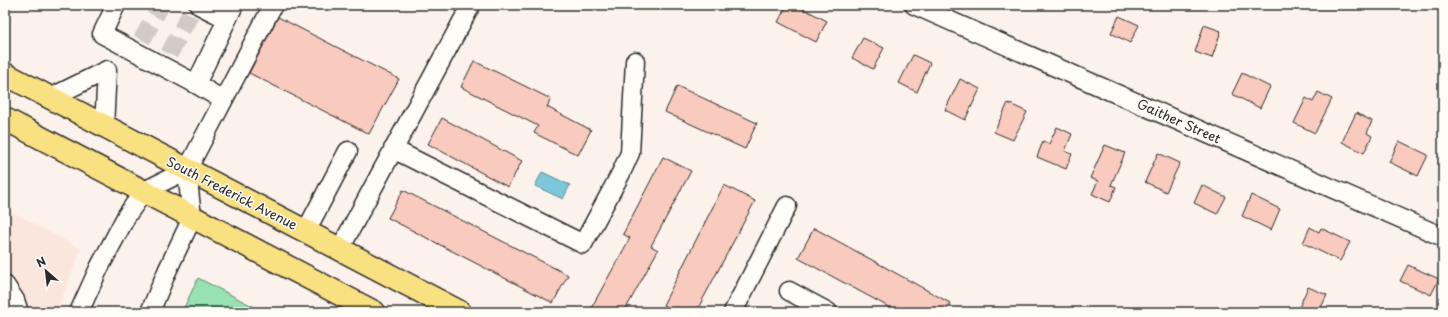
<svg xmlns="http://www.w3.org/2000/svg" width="1448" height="317" font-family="'Playpen Sans',sans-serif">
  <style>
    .built { fill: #fbe6de }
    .green { fill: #98e1b1; stroke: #62866e }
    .water { fill: #7bc7da; stroke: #5b8994 }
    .building { fill: #f9cabe; stroke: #2b2b2b }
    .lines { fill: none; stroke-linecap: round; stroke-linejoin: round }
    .minor-tunnel { stroke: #d2cac5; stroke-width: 18; stroke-dasharray: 18 9; stroke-linecap: butt }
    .minor-casing { stroke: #2b2b2b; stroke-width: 21 }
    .major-casing { stroke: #2b2b2b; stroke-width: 25 }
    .minor { stroke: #fdfcf7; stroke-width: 18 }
    .major { stroke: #f9e181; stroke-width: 22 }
    .labels { text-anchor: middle; stroke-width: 3; stroke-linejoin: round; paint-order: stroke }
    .street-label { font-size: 13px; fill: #2b2b2b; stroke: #fdfcf7 }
  </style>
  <rect width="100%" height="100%" fill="#fcf2ec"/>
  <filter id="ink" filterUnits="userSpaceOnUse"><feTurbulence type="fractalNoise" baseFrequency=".025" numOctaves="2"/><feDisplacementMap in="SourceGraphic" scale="8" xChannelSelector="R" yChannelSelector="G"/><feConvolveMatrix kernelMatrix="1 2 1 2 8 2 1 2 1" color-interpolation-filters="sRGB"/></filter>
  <g filter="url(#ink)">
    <path class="built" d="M5 208 81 249 57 312H5Z"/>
    <path class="green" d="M198 278 264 312H182Z"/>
    <path class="water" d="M542 172 570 185 563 199 535 186Z"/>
    <path class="building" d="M787 5H796L827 21 816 42 778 22Z
      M1119 16 1139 25 1130 43 1111 33Z
      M278 17 399 79 369 134 249 73Z
      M1204 25 1221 31 1212 58 1195 52Z
      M863 38 884 48 873 69 852 58Z
      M913 55 930 63 917 92 899 83Z
      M474 61 551 99 547 107 591 130 578 155 534 133 538 126 461 87Z
      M1242 73 1270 87 1260 108 1232 94Z
      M960 79 980 89 965 120 945 110Z
      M677 86 757 123 745 149 665 112Z
      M1318 92 1332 99 1315 133 1294 123 1306 98 1313 102Z
      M1008 103 1027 112 1013 140 994 132Z
      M1356 113 1372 121 1367 133 1372 136 1364 153 1342 142Z
      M442 118 522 161 508 187 428 144Z
      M1057 127 1072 134 1065 151 1072 154 1066 169 1037 157 1043 141 1049 144Z
      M1399 141 1428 155 1418 176 1389 162Z
      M1105 145 1125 153 1111 185 1116 187 1110 202 1092 194 1098 181 1090 178Z
      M1158 153 1180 163 1166 192 1145 182Z
      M663 157 691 171 651 246 658 250 624 312H589L630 238 623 234Z
      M724 185 755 201 696 312H678L663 305Z
      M1202 185 1226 197 1217 214 1194 203Z
      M403 190 568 275 553 303 388 218Z
      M1251 195 1280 209 1271 230 1242 216Z
      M1310 227 1319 232 1321 228 1350 242 1340 261 1303 243Z
      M814 228 950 303 945 312H898L798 258Z
      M1408 265 1439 279 1431 295 1400 281Z
      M1308 287 1327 295 1319 312H1297Z"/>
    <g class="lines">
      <path class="minor-tunnel" d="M142 40 161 5
        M169 54 191 13"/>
      <defs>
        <path id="minor" d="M116 5 102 34 196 84 234 5
          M199 5 227 19
          M914 5 1443 237
          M196 84 223 100
          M50 98 107 70 104 127
          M393 149 583 244 621 173 630 153 635 61
          M187 170 273 5
          M306 231 348 151
          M340 249 471 5
          M5 285 15 300 19 312
          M789 291 828 312
          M79 312 99 268 127 215 144 191 187 170
          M150 312 168 269 192 218 187 170
          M733 312 787 206"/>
        <path id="major" d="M5 74 460 312
          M5 119C128 183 250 248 374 312"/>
      </defs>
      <use href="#minor" class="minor-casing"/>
      <use href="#major" class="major-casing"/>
      <use href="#minor" class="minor"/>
      <use href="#major" class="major"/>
    </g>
  </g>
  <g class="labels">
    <g class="street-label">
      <text transform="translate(1179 121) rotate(24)" y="5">Gaither Street</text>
      <text transform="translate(232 193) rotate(27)" y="5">South Frederick Avenue</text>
    </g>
  </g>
  <rect width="1448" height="317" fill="none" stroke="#fdfcf7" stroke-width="20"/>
  <rect x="10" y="10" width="1428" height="297" fill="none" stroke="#2b2b2b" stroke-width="1.5" filter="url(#ink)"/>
  <g transform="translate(46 271) rotate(332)" stroke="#fdfcf7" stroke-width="3" paint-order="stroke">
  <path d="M0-3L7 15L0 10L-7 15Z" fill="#2b2b2b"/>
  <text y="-6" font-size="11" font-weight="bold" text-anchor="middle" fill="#2b2b2b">N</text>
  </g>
</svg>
